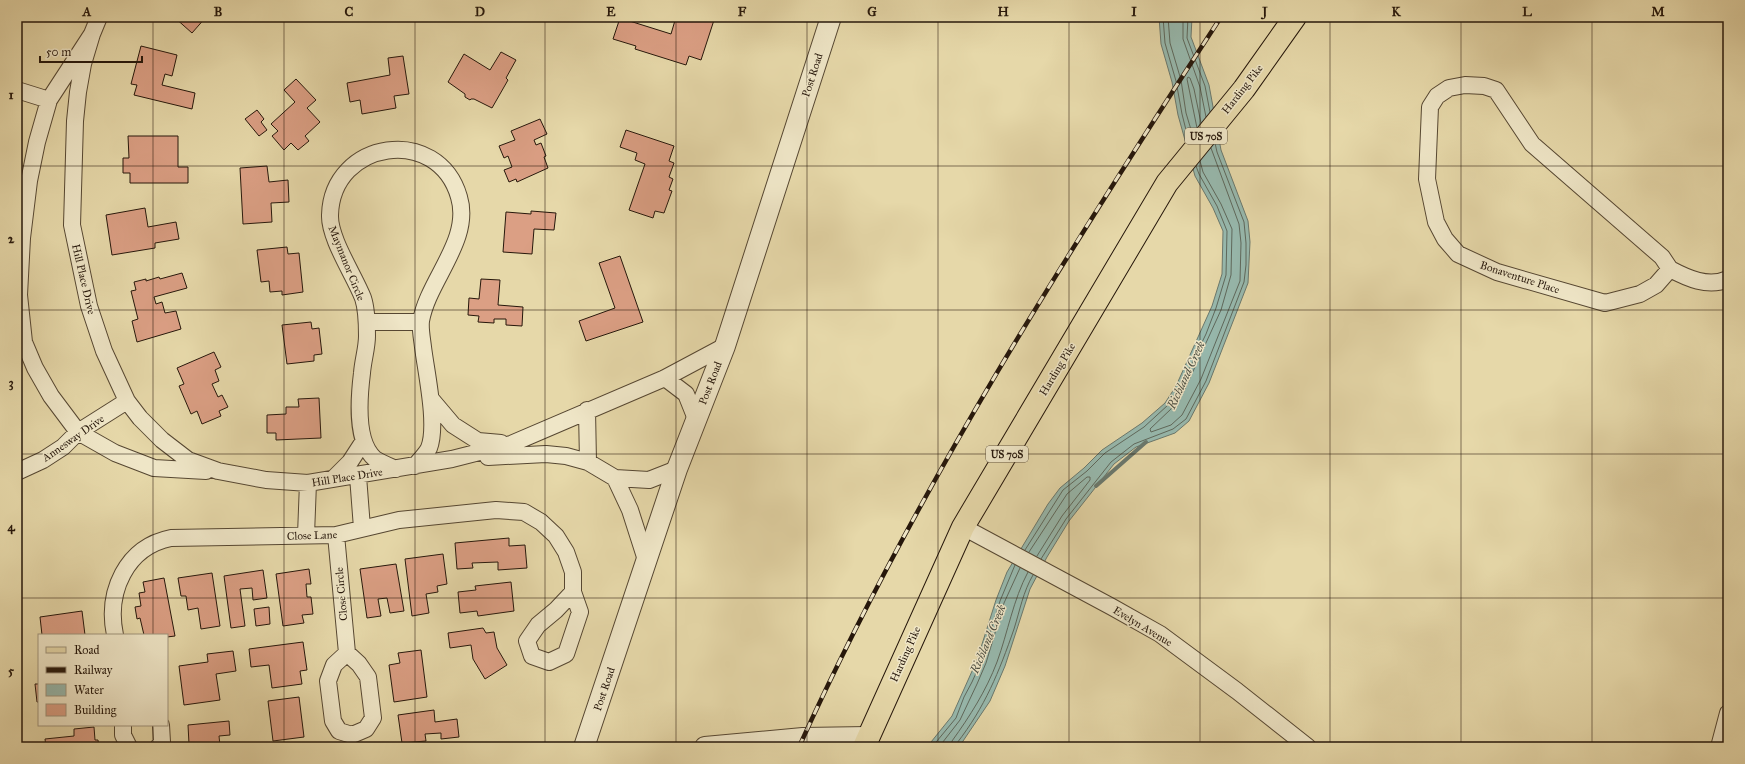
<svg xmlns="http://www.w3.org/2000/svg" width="1745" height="764" font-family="'IM FELL Great Primer',serif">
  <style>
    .water { fill: #97b9ae; stroke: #6a786d }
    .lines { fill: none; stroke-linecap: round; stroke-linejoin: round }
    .shore { stroke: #5e685c; stroke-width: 1 }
    .stream { stroke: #6a786d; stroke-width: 4 }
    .building { fill: #db9f84; stroke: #26170b }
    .minor-casing { stroke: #564732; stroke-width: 18 }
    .tertiary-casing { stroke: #564732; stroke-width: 22 }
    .primary-casing { stroke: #26170b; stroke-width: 24 }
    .minor { stroke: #efe6c7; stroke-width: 16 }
    .tertiary { stroke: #efe6c7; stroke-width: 20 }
    .primary { stroke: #e6d8a9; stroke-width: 22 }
    .rail-casing { stroke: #26170b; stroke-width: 4.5 }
    .rail { stroke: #efe6c7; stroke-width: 3; stroke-dasharray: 9; stroke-linecap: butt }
    .grid { fill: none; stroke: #26170b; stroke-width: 1; stroke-opacity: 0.55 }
    .labels { text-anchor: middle; stroke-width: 3; stroke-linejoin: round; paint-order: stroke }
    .shield { fill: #efe6c7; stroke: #625543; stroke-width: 1 }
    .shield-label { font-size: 10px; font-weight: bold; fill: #26170b }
    .street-label { font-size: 11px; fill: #26170b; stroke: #efe6c7 }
    .water-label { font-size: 12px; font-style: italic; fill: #4e5044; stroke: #efe6c7 }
    .neatline { fill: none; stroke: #26170b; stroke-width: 1.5 }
    .grid-label { font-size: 13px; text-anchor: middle; font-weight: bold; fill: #26170b }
  </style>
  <rect width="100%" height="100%" fill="#e6d8a9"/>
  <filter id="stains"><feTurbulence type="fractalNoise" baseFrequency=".005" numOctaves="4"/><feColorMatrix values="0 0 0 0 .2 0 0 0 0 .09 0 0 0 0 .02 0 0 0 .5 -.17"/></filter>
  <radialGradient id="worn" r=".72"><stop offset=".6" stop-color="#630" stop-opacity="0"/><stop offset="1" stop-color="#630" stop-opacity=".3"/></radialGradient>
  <path class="water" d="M1159 17H1192L1191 37 1209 85 1221 150 1248 221 1250 242 1248 283 1209 383 1189 421 1175 433 1136 447 1114 464 1069 521 1047 557 1030 589 1005 666 990 701 959 747H927L952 716 977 660 996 600 1007 572 1048 504 1060 488 1084 468 1102 450 1142 423 1165 403 1176 386 1212 306 1222 274 1223 231 1213 208 1195 176 1178 115 1172 82 1161 44Z"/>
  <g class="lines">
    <path class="shore" d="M1163 17 1165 43 1176 81 1182 114 1188 138
      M1168 17 1170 43 1181 80 1186 113 1192 133
      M1183 17V39L1200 87 1206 117
      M1188 17 1187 38 1205 86 1210 112
      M1197 128 1187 79 1188 77 1190 78 1194 89 1201 123
      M1200 161 1203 172 1221 204 1232 229 1231 275 1221 310 1184 391 1171 409 1150 429 1151 432 1171 425 1182 415 1201 379 1240 281 1241 243 1239 224 1211 148
      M1025 550 1063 490 1087 471 1105 453 1144 427 1168 405 1180 388 1206 334 1216 308 1226 275 1227 231 1217 206 1199 174 1196 166
      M1029 552 1067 494 1087 477H1090V480L1062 516 1037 556
      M1041 559 1066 519 1111 462 1134 444 1173 429 1186 419 1206 381 1244 282 1246 265V243L1244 222 1217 152 1215 143
      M932 747 956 718 964 697 972 682 981 662 1000 601 1015 565
      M939 747 960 720 977 684 986 663 1004 603 1020 568
      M951 747 952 741C970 716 986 691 997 662 1008 632 1013 600 1028 572
      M956 747 957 743C985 707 999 672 1014 629 1020 610 1023 592 1033 575"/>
    <path class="stream" d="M1096 486 1146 442"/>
  </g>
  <path class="building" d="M174 17H206L192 33Z
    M676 17H715L701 60 689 56 686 65 635 49 636 46 613 39 620 18 671 34Z
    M141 46 177 55 172 76 165 74 162 85 195 93 192 109 134 95 137 85 131 84Z
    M501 52 516 60 506 78 508 80 492 108 474 99H471L470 100 465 97V94L448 82 464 54 490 70Z
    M403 56 409 94 394 96 396 108 362 114 360 100 350 102 347 83 390 75 388 58Z
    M296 79 316 100 307 108 320 122 305 136 309 141 298 150 291 143 284 150 272 136 278 131 271 124 295 102 284 90Z
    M257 110 264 119 261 122 267 130 259 136 245 119Z
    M540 119 547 134 534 140 536 145 541 143 546 156 544 157 548 168 517 182 516 179 509 182 504 170 512 167 508 156 504 158 499 146 515 140 511 131Z
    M626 130 674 146 669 161 674 163 669 177 673 179 669 190 672 191 664 213 655 211 653 218 629 210 645 164 635 160 637 153 620 147Z
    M128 136H178V167H188V183H130V173H123V158H129Z
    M267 166 269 182 288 180 289 202 271 203 272 222 243 224 240 168Z
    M145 208 148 227 176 222 179 239 155 243V248L112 255 106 215Z
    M531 211 556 213 554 230 534 229 532 254 503 252 506 212 531 214Z
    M287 247 288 254 299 253 303 292 282 295V291L270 292 269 281 261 282 257 250Z
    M620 256 643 322 586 341 579 321 615 308 599 263Z
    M182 273 187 288 154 297 156 304 162 302 165 313 176 311 181 329 137 342 132 321 138 319 131 291 136 290 134 282 146 279V281L159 277 160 279Z
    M481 279 500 280 498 305 523 307 522 326 506 325V319H494V323L478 322 479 316 468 315 469 298 479 299Z
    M311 322 312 329 319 328 322 354 314 355V361L287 364 282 325Z
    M214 352 221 367 215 370 219 381 212 384 218 397 222 395 228 407 219 411 221 416 202 424 197 411 191 414 179 386 184 384 177 368Z
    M319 398 321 438 276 440V433H267V415L286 414V407H299L298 399Z
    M509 538V546L525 545 527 568 498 570V562L472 563 473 568 457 569 455 543Z
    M443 554 447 584 437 586 438 592 426 594 429 613 412 616 405 559Z
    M396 564 404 611 390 613 387 598 378 599 381 616 367 618 360 569Z
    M309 569 311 584H306L307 597H311L313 614 302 615 304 623 283 626 276 574Z
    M263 570 267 598 253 600 252 588 240 589 245 626 231 628 224 576Z
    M212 573 220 626 201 629 198 608 188 610 186 596H181L178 578Z
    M164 578 175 636 167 637V635H144L140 618 137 619 135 607 141 606 139 593 145 592 143 582Z
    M511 582 514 611 478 616 477 611 460 613 458 592 476 590 475 586Z
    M269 607 270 624 256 626 254 609Z
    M82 611 85 635H42L40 617Z
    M483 628 486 633 494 632 497 648 507 665 485 679 473 659 471 645 450 648 448 633Z
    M303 642 307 670 300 671 302 684 272 688 269 665 251 667 249 649Z
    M421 650 427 697 394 702 389 665 400 663 398 653Z
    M233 651 236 671 216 674 220 700 184 705 179 666 208 662 207 654Z
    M35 684H39V702H37Z
    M299 697 304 737 273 741 268 701Z
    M434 710 435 722 457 719 459 737 441 739V733L425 734 426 741 402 743 398 715Z
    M229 721 230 735 219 736 220 746 243 743V747H191L190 743 189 744 188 725Z
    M94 727 95 740H98L99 747H46L45 739 74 736V729Z"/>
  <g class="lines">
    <defs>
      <path id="minor" d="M99 17 92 34 49 100 37 142 29 181 22 238 19 295 24 342 35 368 51 396 78 432 115 453 154 468 206 471
        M92 34 83 64 78 92 75 121 72 225 89 306 104 351 127 401 140 418 162 440 188 460 218 471 266 480 308 483 452 459 511 444 665 378 725 346
        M1465 85 1484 86 1496 90 1532 144 1662 257 1670 269 1656 285 1640 294 1605 303 1497 272 1458 254 1445 239 1436 222 1427 179 1430 107 1437 96 1449 88Z
        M17 90 49 100
        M1670 269C1687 278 1708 288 1728 279
        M367 322H421
        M665 378 686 394 696 419
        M431 399 453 425 478 441 501 443
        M587 410 588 462
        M488 457 546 454 566 456 588 462 615 478 649 480 677 469
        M396 469C389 466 381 463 375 459 355 442 359 397 362 373 363 360 367 348 367 336 367 324 367 310 363 298 354 275 329 238 330 215 332 140 438 124 459 197 472 240 428 280 421 321 420 329 422 338 423 347 426 372 438 425 429 448 426 454 419 461 415 466
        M17 472 43 460 63 447 78 432 127 401
        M358 476 362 528
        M615 478 630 510 647 563
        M333 479 350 462 363 442
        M963 527 1112 607 1160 634 1237 691 1308 747
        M306 535 308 483
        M336 535 347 653 359 664 368 677 373 718 366 729 352 735 339 731 333 721 328 681 334 665 347 653
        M573 592 580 612 566 654 549 662 532 656 527 641 538 625 556 610Z
        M115 635C106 592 126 547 171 538L336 535 399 520 496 510 524 512 541 522 556 536 566 552 573 572V592
        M123 725V735L129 747
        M158 747 162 742 161 725
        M1719 747 1728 713"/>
      <path id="tertiary" d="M584 747 677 469 725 346 831 17
        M705 747 803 738 868 737"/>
      <path id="primary" d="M864 747 963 527 1167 183 1244 89 1295 17"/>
    </defs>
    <use href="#minor" class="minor-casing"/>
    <use href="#tertiary" class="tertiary-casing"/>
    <use href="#primary" class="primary-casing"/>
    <use href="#minor" class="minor"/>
    <use href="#tertiary" class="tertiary"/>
    <use href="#primary" class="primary"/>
    <defs>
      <path id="rail" d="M799 747C915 491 1068 252 1221 17"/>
    </defs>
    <use href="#rail" class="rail-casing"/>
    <use href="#rail" class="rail"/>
  </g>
  <path class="grid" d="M153 17V635M284 17V747M415 17V747M545 17V747M676 17V747M807 17V747M938 17V747M1069 17V747M1200 17V747M1330 17V747M1461 17V747M1592 17V747M17 166H1728M17 310H1728M17 454H1728M17 598H1728M153 725V747"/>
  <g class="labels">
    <g class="shield">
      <rect x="1185" y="128" width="42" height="16" rx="3"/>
      <rect x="986" y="446" width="42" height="16" rx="3"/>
    </g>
    <g class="shield-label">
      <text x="1206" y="140">US 70S</text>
      <text x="1007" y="458">US 70S</text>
    </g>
    <g class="street-label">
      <text transform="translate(812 75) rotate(-72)" y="4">Post Road</text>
      <text transform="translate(1242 89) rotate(-52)" y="4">Harding Pike</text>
      <text transform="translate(347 263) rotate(68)" y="4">Maymanor Circle</text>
      <text transform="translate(1520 277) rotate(18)" y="4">Bonaventure Place</text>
      <text transform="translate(84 279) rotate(77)" y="4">Hill Place Drive</text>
      <text transform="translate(1057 369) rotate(-59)" y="4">Harding Pike</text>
      <text transform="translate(710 383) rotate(-69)" y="4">Post Road</text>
      <text transform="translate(73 438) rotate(-35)" y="4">Annesway Drive</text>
      <text transform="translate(347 477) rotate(-9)" y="4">Hill Place Drive</text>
      <text transform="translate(312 535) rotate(-2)" y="4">Close Lane</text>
      <text transform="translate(341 594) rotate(-95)" y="4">Close Circle</text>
      <text transform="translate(1143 626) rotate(31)" y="4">Evelyn Avenue</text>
      <text transform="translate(905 654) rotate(-66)" y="4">Harding Pike</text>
      <text transform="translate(604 689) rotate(-71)" y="4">Post Road</text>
    </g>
    <g class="water-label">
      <text transform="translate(1186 375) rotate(-65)" y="4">Richland Creek</text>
      <text transform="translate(988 639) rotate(-67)" y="4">Richland Creek</text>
    </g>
  </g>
  <rect width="1745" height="764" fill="none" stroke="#e6d8a9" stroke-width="44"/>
  <rect x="38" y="634" width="130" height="92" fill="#efe6c7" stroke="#9f937c"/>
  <rect x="46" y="647" width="20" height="6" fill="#e6d8a9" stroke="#9f937c"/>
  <text x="74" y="654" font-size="12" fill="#26170b">Road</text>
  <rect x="46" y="667" width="20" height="6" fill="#26170b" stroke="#9f937c"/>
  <text x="74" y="674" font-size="12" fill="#26170b">Railway</text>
  <rect x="46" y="684" width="20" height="12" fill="#97b9ae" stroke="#9f937c"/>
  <text x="74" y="694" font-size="12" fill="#26170b">Water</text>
  <rect x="46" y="704" width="20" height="12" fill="#db9f84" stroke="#9f937c"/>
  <text x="74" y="714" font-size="12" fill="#26170b">Building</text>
  <path d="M40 56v6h102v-6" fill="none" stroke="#26170b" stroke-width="2"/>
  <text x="46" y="56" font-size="12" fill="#26170b" stroke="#efe6c7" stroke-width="3" paint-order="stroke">50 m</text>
  <rect x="22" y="22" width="1701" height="720" class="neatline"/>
  <g class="grid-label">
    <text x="87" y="16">A</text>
    <text x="218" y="16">B</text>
    <text x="349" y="16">C</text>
    <text x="480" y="16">D</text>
    <text x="611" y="16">E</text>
    <text x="742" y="16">F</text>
    <text x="872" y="16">G</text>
    <text x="1003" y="16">H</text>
    <text x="1134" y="16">I</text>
    <text x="1265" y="16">J</text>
    <text x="1396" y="16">K</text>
    <text x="1527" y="16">L</text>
    <text x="1658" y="16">M</text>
    <text x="11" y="99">1</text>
    <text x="11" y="243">2</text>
    <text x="11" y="387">3</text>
    <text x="11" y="531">4</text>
    <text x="11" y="675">5</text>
  </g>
  <rect width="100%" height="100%" filter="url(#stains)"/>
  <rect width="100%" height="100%" fill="url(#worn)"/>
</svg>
